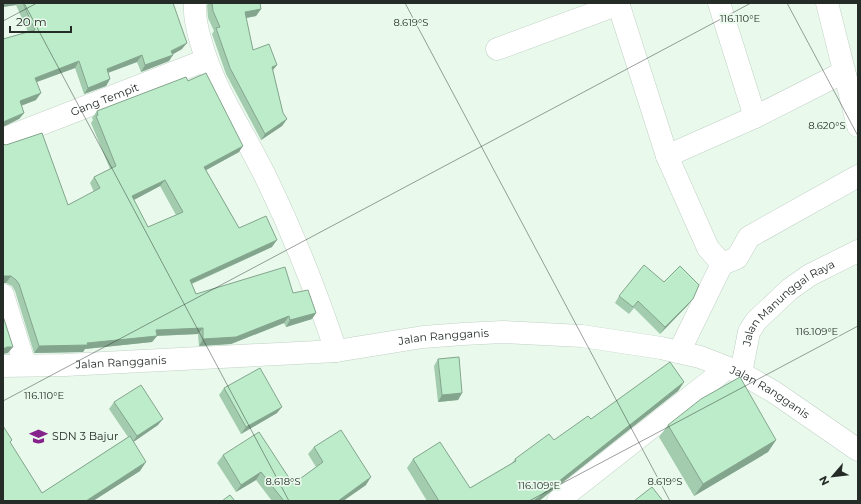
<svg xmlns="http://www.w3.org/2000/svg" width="861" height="504" font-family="Montserrat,sans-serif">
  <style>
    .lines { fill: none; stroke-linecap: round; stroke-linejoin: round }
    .minor-casing { stroke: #c1d1c5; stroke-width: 23 }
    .tertiary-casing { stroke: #c1d1c5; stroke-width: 23 }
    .minor { stroke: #fff; stroke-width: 22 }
    .tertiary { stroke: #fff; stroke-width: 22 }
    .wall { fill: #a3cbae; fill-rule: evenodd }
    .shaded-wall { fill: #84a58d }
    .building { fill: #bdecca; stroke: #84a58d; fill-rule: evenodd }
    .ticks { fill: none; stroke: #252c27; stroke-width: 1; stroke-opacity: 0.45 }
    .labels { text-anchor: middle; stroke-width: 3.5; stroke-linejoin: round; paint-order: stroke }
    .street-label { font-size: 11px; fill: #252c27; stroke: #e9faed }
    .poi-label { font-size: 11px; fill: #252c27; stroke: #e9faed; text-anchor: start }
    .ticks-label { font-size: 10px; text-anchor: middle; fill: #252c27; stroke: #e9faed; stroke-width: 3.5; stroke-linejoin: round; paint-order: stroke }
  </style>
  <rect width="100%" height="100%" fill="#e9faed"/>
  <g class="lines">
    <defs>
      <g id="minor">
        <path d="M195 3C194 16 197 29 201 42 215 94 247 136 269 184 295 238 317 294 336 351"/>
        <path d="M618 3 667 156 708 248 722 264"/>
        <path d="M719 3 755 117"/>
        <path d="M827 3 858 126"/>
        <path d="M497 49 619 4"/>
        <path id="s1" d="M3 139 206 60"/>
        <path d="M667 156 755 117 844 72"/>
        <path d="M3 295 25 365"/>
        <path d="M679 352 722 264 737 258 749 237 858 176"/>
        <path id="s2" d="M741 373 749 332 756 321 790 289 810 275 858 251"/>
        <path d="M558 501 727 368"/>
      </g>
      <g id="tertiary">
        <path id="s3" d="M3 366 65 365 336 351 423 337 463 334 503 332 582 336 661 348 700 357 741 373 774 392 858 450"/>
      </g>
    </defs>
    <use href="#minor" class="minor-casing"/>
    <use href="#tertiary" class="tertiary-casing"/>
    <use href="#minor" class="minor"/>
    <use href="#tertiary" class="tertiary"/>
  </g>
  <path class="wall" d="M3 3H173L182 49 173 54 169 61 141 72 137 62 108 73 110 79 106 86 84 94 75 68 37 82 36 100 21 106 24 113 19 119 28 32 16 5 3 7Z
    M209 3H260L261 9 256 16 246 18 253 50 277 65 273 70 283 113 287 119 282 126 261 140 226 74 212 34 214 31 208 18 207 5Z
    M188 81 239 152 206 170 239 228 272 247 192 284 196 294 293 293 316 313 312 319 286 327 284 323 231 344 199 346 198 334 157 336 152 342 85 349 83 352 34 353 15 291 12 286 6 283H3V144L68 205 94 192 90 183 94 177 110 169 91 123 93 120 92 118 97 111ZM160 186 176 215 148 227 134 200Z
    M664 282 688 305 660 334 634 308 629 314 615 303 619 296Z
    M438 359 462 393 458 400 438 402 434 366Z
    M684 382 678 391 539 501H427L407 468 413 459 470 488 512 463 515 459 554 440 591 419Z
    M224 388 277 413 241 434 219 395Z
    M114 402 158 425 133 442 140 471 93 501H3L10 443 42 493 128 437 109 409Z
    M668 425 776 440 768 452 694 496 659 437Z
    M314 447 366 485 343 501H272L256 480 236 492 217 463 223 455 293 484 316 467 308 454Z"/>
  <path class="shaded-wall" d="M3 3H18L16 5 3 7Z
    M261 9 256 16 241 19 245 12Z
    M187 43 182 49 170 56 173 55 169 61 141 72 145 65Z
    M142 55 137 62 102 75 107 69Z
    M79 61 75 68 31 84 35 78Z
    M277 65 272 71V67Z
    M110 79 106 86 84 94 88 88Z
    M41 93 36 100 15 108 20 101Z
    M24 113 19 119 3 127V122Z
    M287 119 282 126 261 140 265 134Z
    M243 146 239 152 199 174 204 167Z
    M165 180 160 186 128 203 132 196Z
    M277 240 272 247 186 286 190 280Z
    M4 276H11L6 283H3V277Z
    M693 299 688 305 660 334 665 327Z
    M316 313 312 319 286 327 290 320Z
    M289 316 284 323 231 344 199 346 203 339Z
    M203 328 198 334 152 336 156 330Z
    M157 336 152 342 85 349 83 352 34 353 39 346 87 343Z
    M7 347H13L8 353 3 354V349Z
    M684 382 678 391 539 501H533Z
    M462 393 458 400 438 402 442 395Z
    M282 407 277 413 241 434 246 427Z
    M163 419 158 425 132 443 137 436Z
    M776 440 768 452 694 496 703 484Z
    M146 462 140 471 93 501H86Z
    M261 472 256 480 236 492 241 485Z
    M371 477 366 485 343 501H338Z"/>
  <path class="building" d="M23 3H173L187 43 171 51 173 55 145 65 142 55 107 69 110 79 88 88 79 61 35 78 41 93 20 101 24 113 3 122V39L35 30Z
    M212 3H260L261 9 245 12 253 50 269 44 277 65 272 67 283 113 287 119 265 134 230 68 216 28 220 27 213 11Z
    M206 73 243 146 204 167 239 228 266 216 277 240 190 280 196 294 285 267 293 293 308 290 316 313 290 320 289 316 236 337 203 339V328L156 330 157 336 87 343 88 345 39 346 19 284 16 280 11 276H4L3 277V144L6 145 42 133 68 205 100 188 94 177 116 166 96 116 98 115 97 111 186 77 188 81ZM165 180 183 212 148 227 132 196Z
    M644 265 664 282 680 266 699 285 693 299 665 327 638 301 633 307 619 296Z
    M3 316 13 347H7L3 349Z
    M459 357 462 393 442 395 438 359Z
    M670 362 684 382 539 497 533 501H439L413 459 440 442 470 488 516 461 515 459 549 434 554 440 588 416 591 419Z
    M260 368 282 407 246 427 224 388Z
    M740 377 776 440 703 484 668 425 701 399Z
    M141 385 163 419 137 436 114 402Z
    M3 426 12 440 10 442 42 493 130 436 146 462 86 501H3Z
    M341 430 371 477 338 501H284L261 472 241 485 223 455 259 432 293 484 323 462 314 447Z
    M652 487 663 501H634Z
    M230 495 235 501H222Z"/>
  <path class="ticks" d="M24 3 289 501M405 3 670 501M787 3 858 136M3 21 37 3M3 401 751 3M529 501 858 326"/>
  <defs>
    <symbol id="school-bare" viewBox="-9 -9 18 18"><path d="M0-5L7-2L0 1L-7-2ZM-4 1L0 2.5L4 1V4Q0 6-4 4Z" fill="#86228b" stroke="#e9faed" stroke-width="2.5" paint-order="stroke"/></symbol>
  </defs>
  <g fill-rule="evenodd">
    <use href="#school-bare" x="26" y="424" width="25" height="25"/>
  </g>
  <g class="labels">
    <g class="street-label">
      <text dy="4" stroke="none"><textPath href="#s1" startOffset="109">Gang Tempit</textPath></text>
      <text dy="4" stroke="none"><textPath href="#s2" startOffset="90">Jalan Manunggal Raya</textPath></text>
      <text dy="4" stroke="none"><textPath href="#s3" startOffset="442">Jalan Rangganis</textPath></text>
      <text dy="4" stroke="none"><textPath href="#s3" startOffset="118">Jalan Rangganis</textPath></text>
      <text dy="4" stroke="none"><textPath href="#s3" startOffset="779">Jalan Rangganis</textPath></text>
    </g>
    <g class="poi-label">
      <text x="52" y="440">SDN 3 Bajur</text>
    </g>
  </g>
  <g class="ticks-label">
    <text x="740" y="22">116.110°E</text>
    <text x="411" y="26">8.619°S</text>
    <text x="827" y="129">8.620°S</text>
    <text x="817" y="335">116.109°E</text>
    <text x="44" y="399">116.110°E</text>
    <text x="283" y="485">8.618°S</text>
    <text x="665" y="485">8.619°S</text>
    <text x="539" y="489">116.109°E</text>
  </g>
  <rect width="861" height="504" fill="none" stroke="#252c27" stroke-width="8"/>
  <g transform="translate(833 476) rotate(242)" stroke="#e9faed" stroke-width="3" paint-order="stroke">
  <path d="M0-3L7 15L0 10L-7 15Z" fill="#252c27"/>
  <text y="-6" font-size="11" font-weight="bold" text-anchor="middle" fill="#252c27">N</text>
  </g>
  <path d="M10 26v6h61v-6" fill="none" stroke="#252c27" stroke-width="2"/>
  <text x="16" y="26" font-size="12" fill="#252c27" stroke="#e9faed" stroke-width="3" paint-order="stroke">20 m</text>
</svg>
